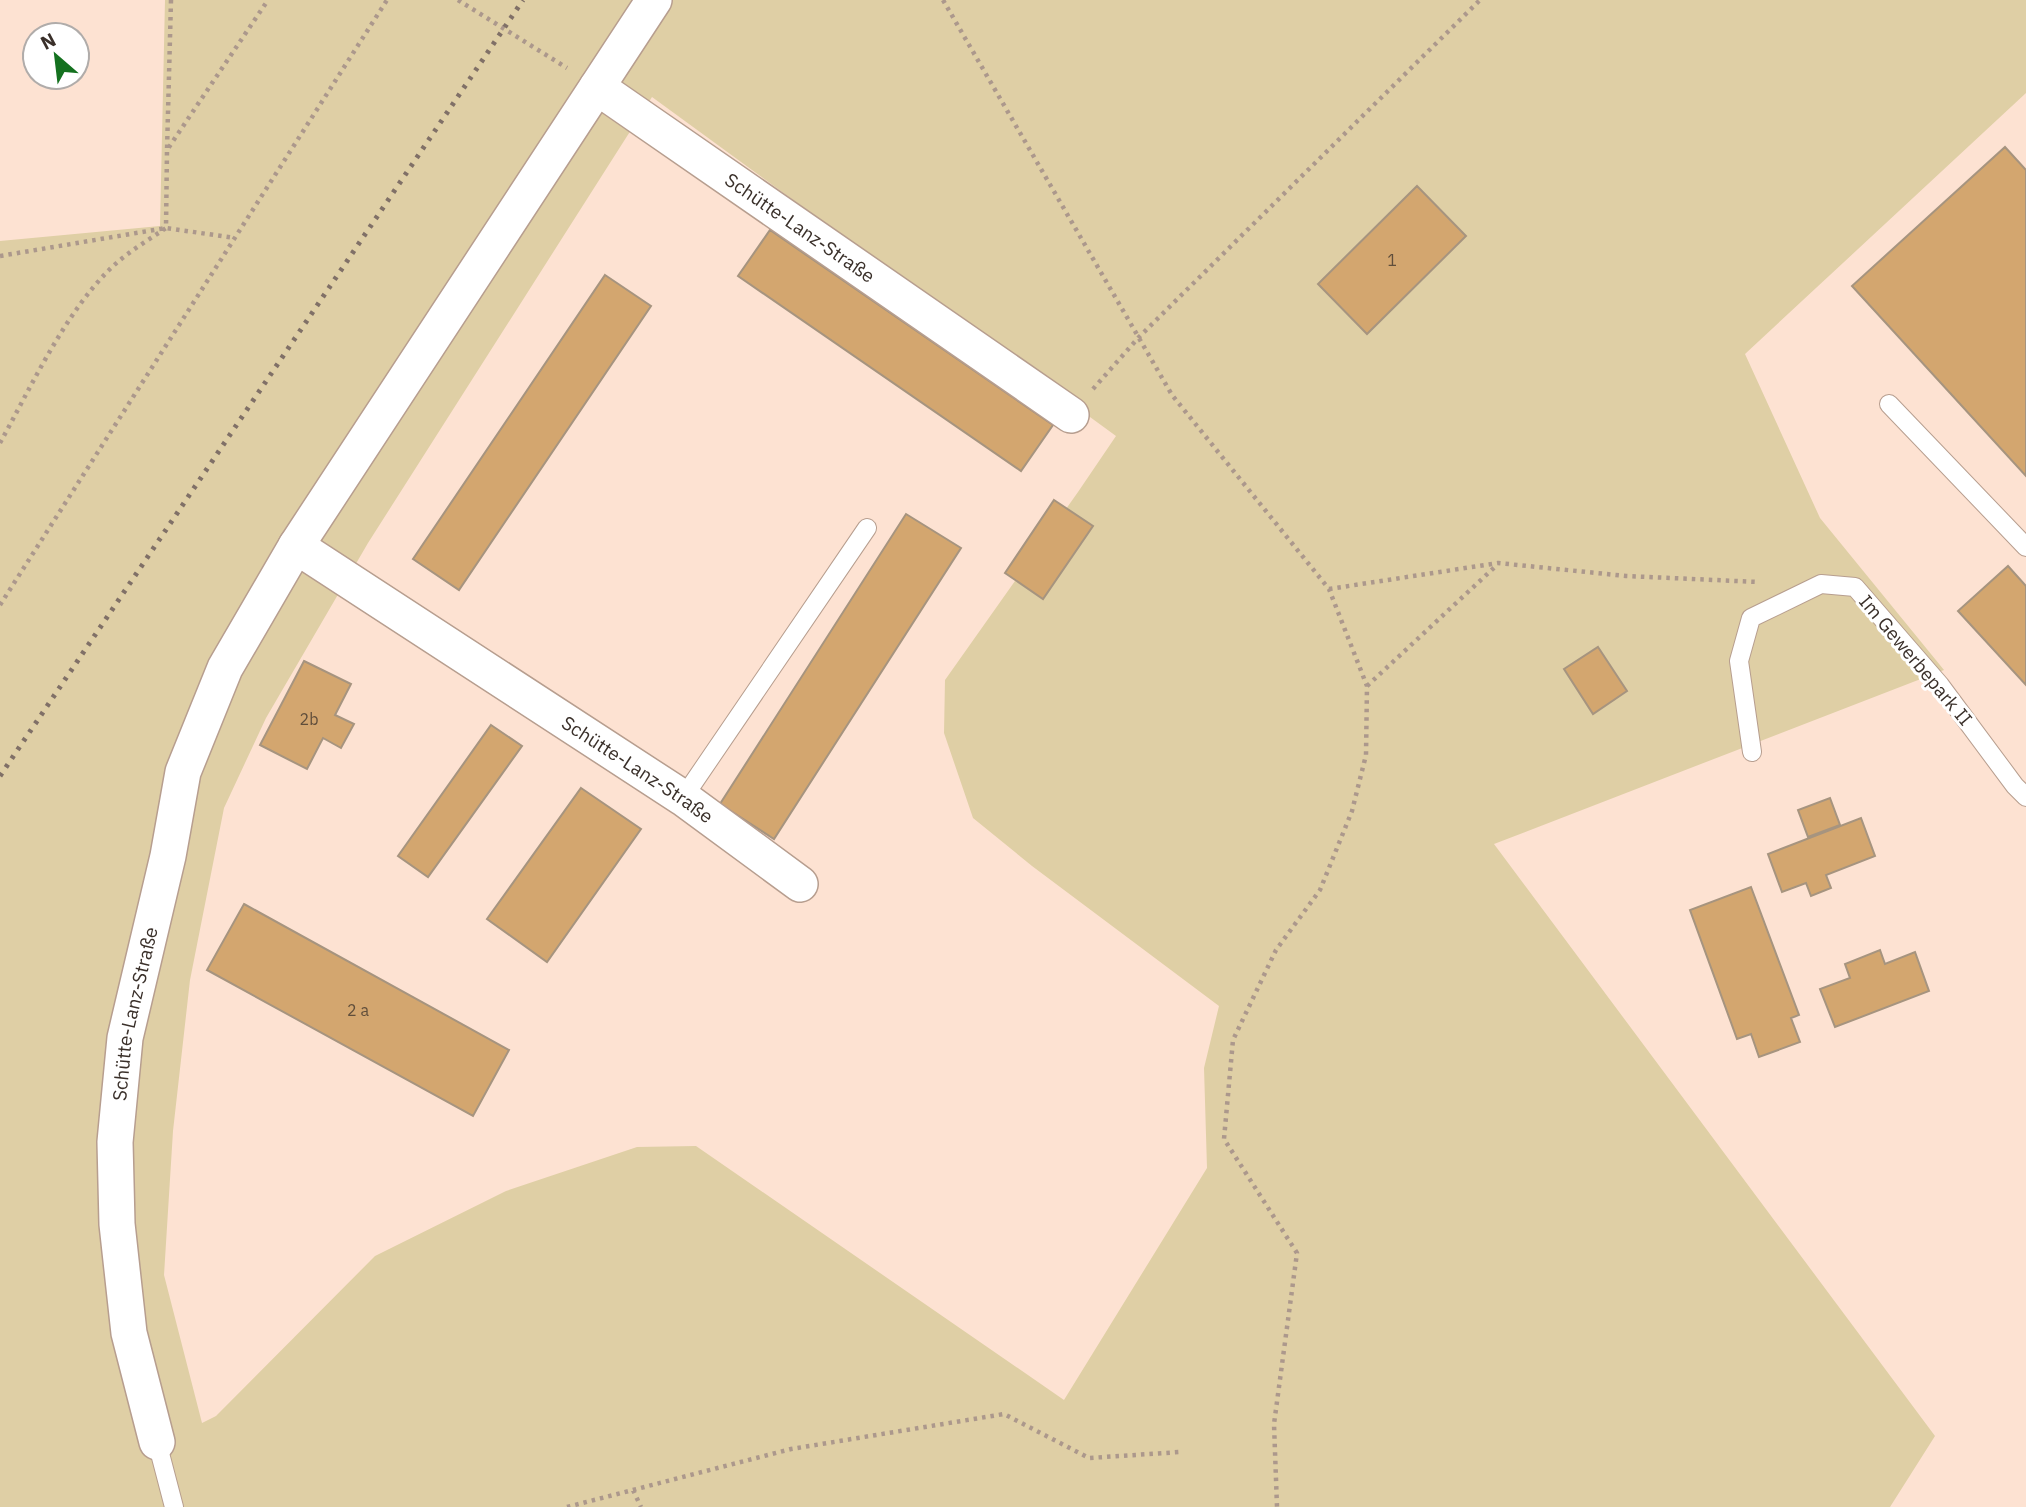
<svg xmlns="http://www.w3.org/2000/svg" width="2026" height="1507" font-family="'IBM Plex Sans',sans-serif">
  <style>
    .green { fill: #dfcfa5; fill-rule: evenodd }
    .building { fill: #d3a66f; stroke: #a6947f; stroke-width: 2 }
    .lines { fill: none; stroke-linecap: round; stroke-linejoin: round }
    .service-casing { stroke: #b79e8f; stroke-width: 20 }
    .minor-casing { stroke: #b79e8f; stroke-width: 38 }
    .path { stroke: #ac988c; stroke-width: 4.5; stroke-dasharray: 3.5 5; stroke-linecap: butt }
    .service { stroke: #fff; stroke-width: 18 }
    .minor { stroke: #fff; stroke-width: 35 }
    .rail { stroke: #807067; stroke-width: 5; stroke-dasharray: 3.5 7; stroke-linecap: butt }
    .labels { text-anchor: middle; stroke-width: 6; stroke-linejoin: round; paint-order: stroke }
    .number-label { font-size: 16px; fill: #604e3b }
    .street-label { font-size: 19px; fill: #3a302a; stroke: #fff }
  </style>
  <rect width="100%" height="100%" fill="#fde2d2"/>
  <path class="green" d="M165 0H2026V93L1745 354 1820 518 1944 670 1494 844 1935 1436 1890 1507H0V241L160 226ZM652 97 1116 436 1078 492 945 680 944 733 973 818 1032 866 1219 1006 1204 1068 1207 1168 1064 1400 696 1146 637 1147 506 1191 375 1256 216 1416 202 1423 164 1275 173 1131 190 980 224 808 266 718 368 543Z"/>
  <path class="building" d="M2005 147 2026 170V476L1852 286Z
    M1417 186 1466 236 1367 334 1318 284Z
    M770 230 1053 425 1021 471 738 276Z
    M605 275 651 306 459 590 413 559Z
    M1054 500 1093 526 1043 599 1005 573Z
    M906 514 961 548 774 839 720 804Z
    M2008 566 2026 586V685L1958 611Z
    M1598 647 1627 691 1593 714 1564 669Z
    M304 661 351 684 335 715 354 724 341 748 323 738 307 769 260 745Z
    M491 725 522 746 428 877 398 856Z
    M581 788 641 829 547 962 487 919Z
    M1830 798 1840 825 1808 837 1798 810Z
    M1861 818 1875 856 1826 875 1831 888 1811 896 1806 883 1782 892 1768 854Z
    M1751 887 1799 1015 1791 1018 1800 1042 1759 1057 1751 1034 1737 1039 1690 910Z
    M244 904 509 1050 473 1116 207 970Z
    M1880 950 1885 964 1915 952 1929 991 1835 1027 1820 989 1850 978 1845 964Z"/>
  <g class="lines">
    <defs>
      <path id="service" d="M1889 404 2026 547
        M1752 752 1739 661 1751 618 1821 584 1855 587 1940 685 2015 786 2026 797
        M683 798 867 528
        M157 1442 174 1507"/>
      <g id="minor">
        <path id="s1" d="M597 87 1071 415"/>
        <path id="s2" d="M296 546 683 798 800 884"/>
        <path id="s3" d="M157 1442 129 1333 117 1224 115 1142 125 1038 168 856 183 772 225 668 296 546 654 0"/>
      </g>
    </defs>
    <use href="#service" class="service-casing"/>
    <use href="#minor" class="minor-casing"/>
    <path class="path" d="M171 0 167 150 268 0
      M458 0 567 68
      M943 0 1172 395 1329 589 1367 686 1366 755 1352 811 1320 890 1276 950 1233 1040 1224 1139 1297 1253 1274 1424 1277 1507
      M0 256 166 228 235 238
      M1093 389 1139 337 1480 0
      M0 443C31 387 64 315 109 270 126 253 147 241 166 228L167 150
      M1329 589 1498 563 1626 576 1759 582
      M0 605 387 0
      M1367 686 1497 565
      M633 1490 641 1507
      M567 1507 791 1449 1004 1414 1089 1458 1180 1452"/>
    <use href="#service" class="service"/>
    <use href="#minor" class="minor"/>
    <path class="rail" d="M0 776 523 0"/>
  </g>
  <g class="labels">
    <g class="number-label">
      <text x="1392" y="266">1</text>
      <text x="309" y="725">2b</text>
      <text x="358" y="1016">2 a</text>
    </g>
    <g class="street-label">
      <text dy="7" stroke="none"><textPath href="#s1" startOffset="247">Schütte-Lanz-Straße</textPath></text>
      <text transform="translate(1916 660) rotate(50)" y="7">Im Gewerbepark II</text>
      <text dy="7" stroke="none"><textPath href="#s2" startOffset="408">Schütte-Lanz-Straße</textPath></text>
      <text dy="7" stroke="none"><textPath href="#s3" startOffset="434">Schütte-Lanz-Straße</textPath></text>
    </g>
  </g>
  <g transform="translate(56 56) rotate(332)"><circle r="33" fill="#ffffff" stroke="#b0acaa" stroke-width="2"/>
  <path d="M0-5L12 26L0 18L-12 26Z" fill="#14711f"/>
  <text y="-10" font-size="19" font-weight="bold" text-anchor="middle" fill="#3a302a">N</text>
  </g>
</svg>
